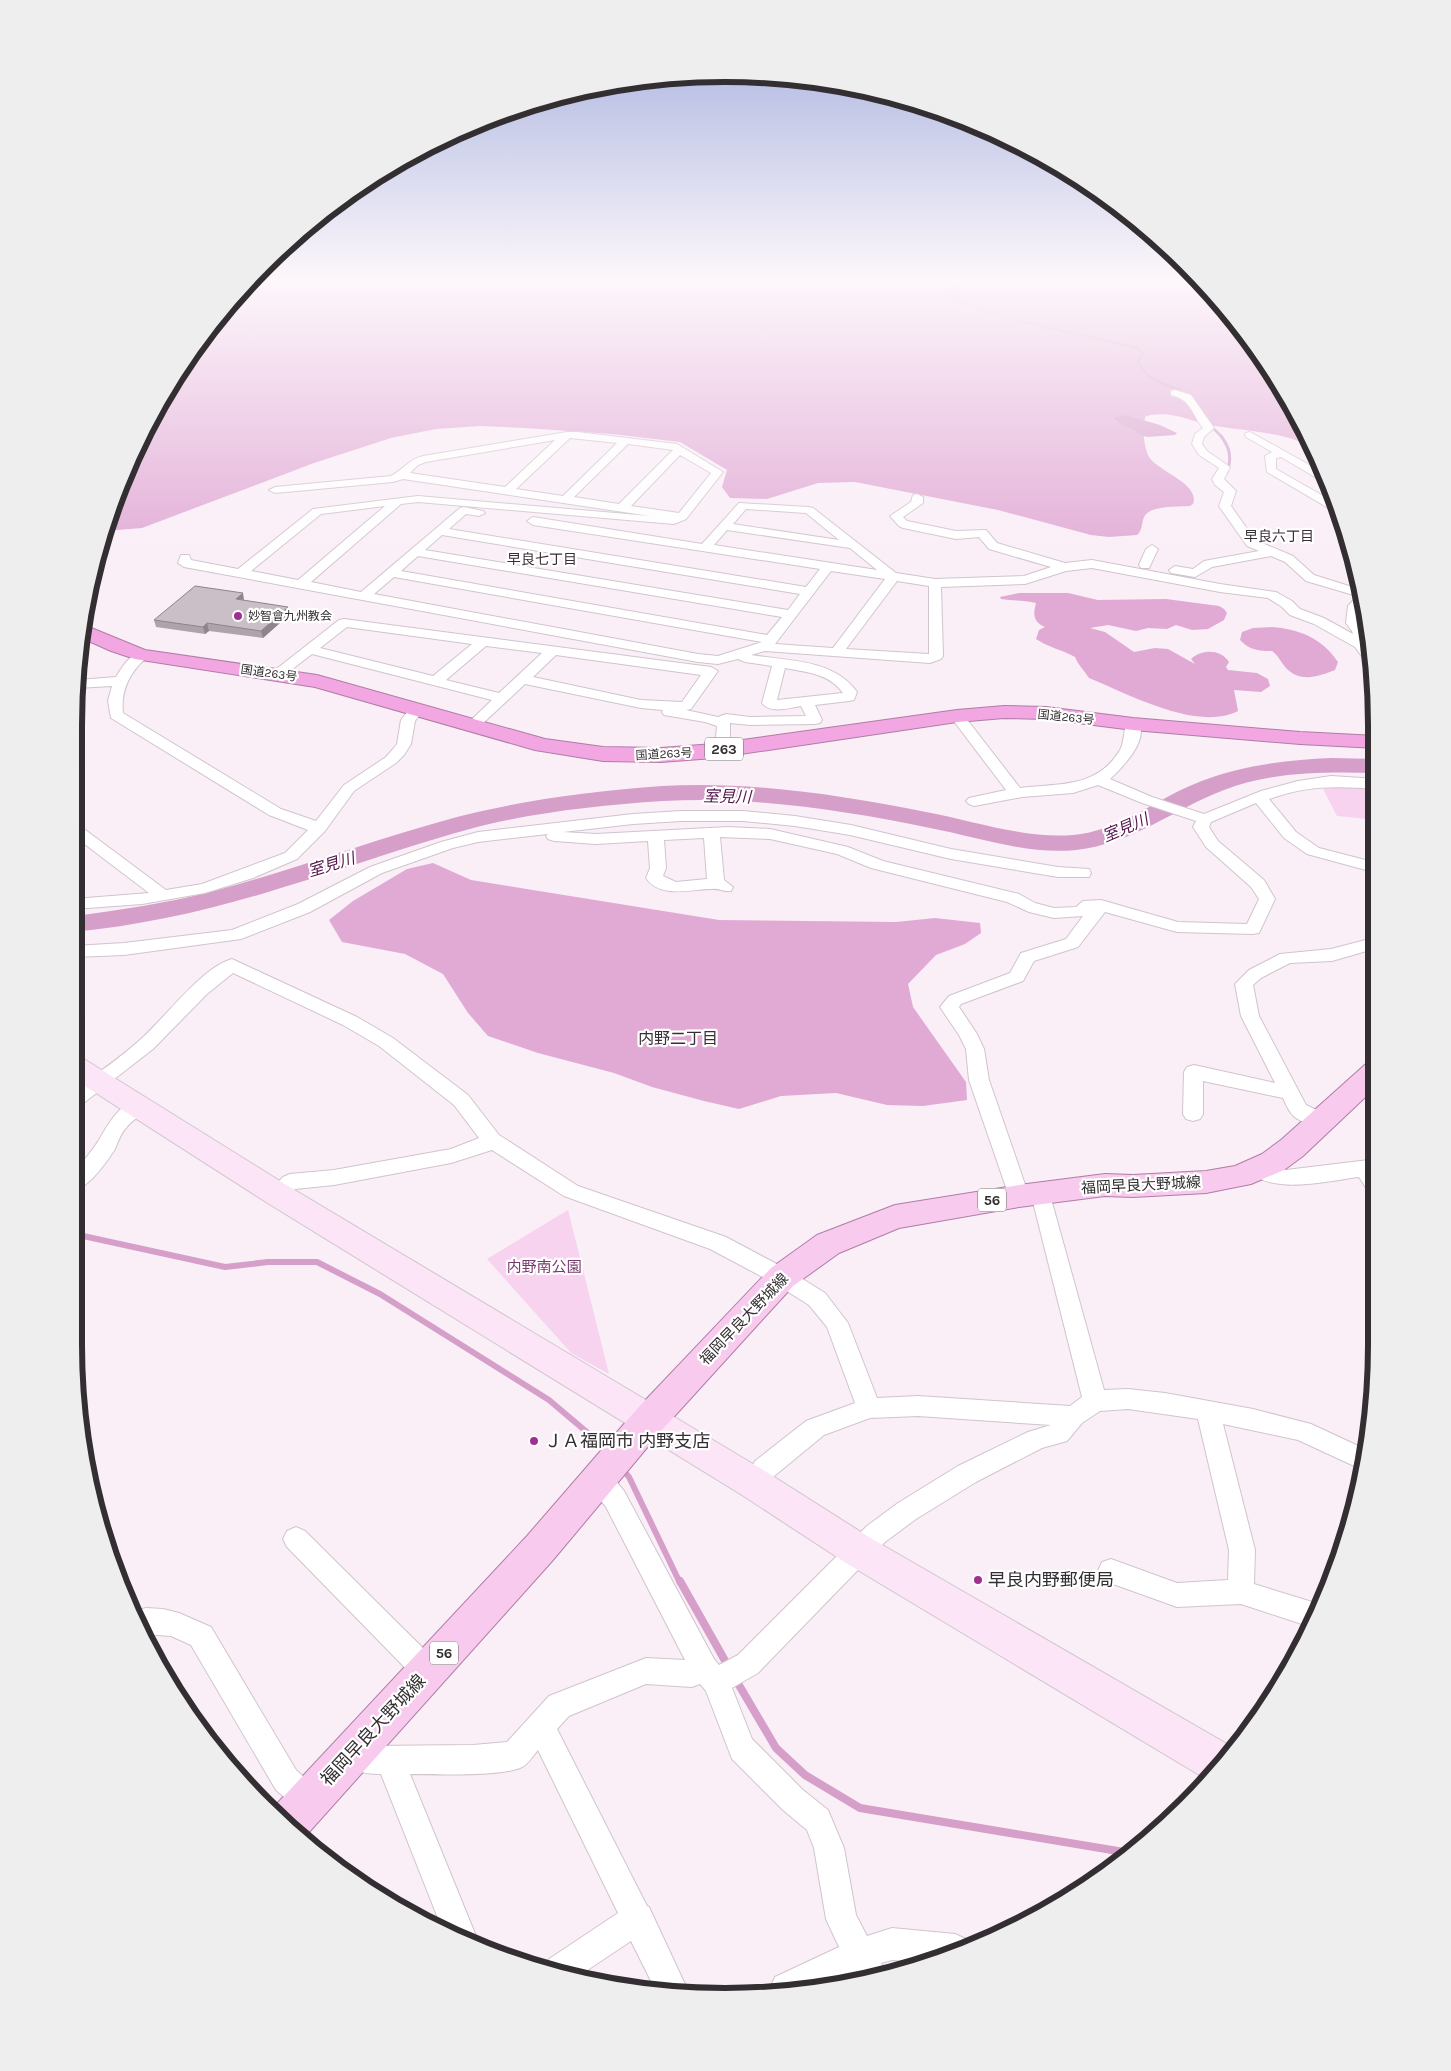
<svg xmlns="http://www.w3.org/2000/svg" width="1451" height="2071" font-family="Karla,'Noto Sans JP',sans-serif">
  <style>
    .green { fill: #f8d3f0 }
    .forest { fill: #e1aad5 }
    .water { fill: #d59fc9 }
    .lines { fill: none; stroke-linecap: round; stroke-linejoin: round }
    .stream-far3 { stroke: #d59fc9; stroke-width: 2.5 }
    .stream-far2 { stroke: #d59fc9; stroke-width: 3 }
    .stream-far1 { stroke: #d59fc9; stroke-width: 6 }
    .stream { stroke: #d59fc9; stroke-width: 8 }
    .river { fill: #d59fc9; fill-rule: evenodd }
    .street-casing { stroke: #d0c4cd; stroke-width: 2 }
    .secondary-casing { stroke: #d0c4cd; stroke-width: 2 }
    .primary-casing { stroke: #af7da5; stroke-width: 2 }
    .highway-casing { stroke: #af7da5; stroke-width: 2 }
    .street { fill: #fff; fill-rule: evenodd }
    .secondary { fill: #fbe5f7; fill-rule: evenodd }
    .primary { fill: #f7caee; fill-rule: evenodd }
    .highway { fill: #f2a7e3; fill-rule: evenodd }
    .wall { fill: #aea3ab }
    .shaded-wall { fill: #8d858b }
    .building { fill: #cabec7; stroke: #8d858b }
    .poi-dot { fill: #9e308f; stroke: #fff; stroke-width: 2 }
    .labels { text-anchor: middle; stroke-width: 4.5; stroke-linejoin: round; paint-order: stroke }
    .far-poi-label { font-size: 12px; fill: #322e31; stroke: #fff; text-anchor: start }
    .far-street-label { font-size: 12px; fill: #322e31; stroke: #fff }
    .far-neighbourhood-label { font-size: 14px; fill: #382e35; stroke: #fff }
    .shield { fill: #fff; stroke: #706d6f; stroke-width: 1 }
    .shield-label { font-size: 14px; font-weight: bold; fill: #322e31 }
    .street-label { font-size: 15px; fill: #322e31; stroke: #fff }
    .park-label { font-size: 15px; fill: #78386d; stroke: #fff }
    .water-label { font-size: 16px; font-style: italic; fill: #53144a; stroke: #fff }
    .neighbourhood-label { font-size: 16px; fill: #382e35; stroke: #fff }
    .near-poi-label { font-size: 18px; fill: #322e31; stroke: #fff; text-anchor: start }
    .near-street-label { font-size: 18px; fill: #322e31; stroke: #fff }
    .rim { fill: none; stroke: #322e31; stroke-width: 6 }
  </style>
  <rect width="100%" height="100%" fill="#faeef7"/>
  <path class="green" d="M1322 787H1347L1377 790V820L1337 816Z
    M568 1210 609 1374 571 1353 487 1259Z"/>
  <path class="forest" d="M253 280H1199L1243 329 1310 437 1314 448C1281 430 1242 432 1206 424 1184 419 1174 412 1150 415L1145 417C1143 430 1143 443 1148 455 1155 471 1201 483 1193 504L1190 506C1178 507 1150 505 1144 517 1141 524 1143 530 1137 535L1109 537 1091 535 998 510 855 482 818 483 767 499 730 498 722 487 727 470 680 442 611 434 525 428 480 426 436 429 391 438 314 463 142 528 104 531 108 516 161 400Z
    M1019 593H1068L1098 600 1166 599 1219 606 1224 609 1227 613 1224 620 1208 629 1192 630 1176 625 1167 629 1148 628 1136 631 1108 625 1090 628 1105 632 1134 652 1155 648 1168 649 1195 664 1191 659C1202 649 1221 649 1229 662L1226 667 1228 670 1257 673 1268 679 1270 686 1261 692 1234 690 1238 711C1198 732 1128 694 1089 678 1084 670 1078 665 1075 657 1062 650 1048 647 1036 639L1039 630 1045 627C1033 622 1033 614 1036 603 1024 600 1013 601 1001 599L1000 597Z
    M1272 627C1299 629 1322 638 1338 662L1335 670C1320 676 1301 683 1287 669 1281 663 1279 656 1272 651 1259 651 1249 650 1240 640L1242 632 1253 628Z
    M433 863 471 880 719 920 896 922 935 918 980 923 981 933 965 944 936 955 908 984 913 1007 966 1082 967 1100 923 1106 887 1105 836 1093 781 1096 739 1109 704 1101 652 1087 614 1073 538 1053 488 1036 468 1013 443 974 405 954 342 942 329 920 353 901 407 869Z"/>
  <path class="water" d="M1125 415 1160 425 1177 433 1175 435 1147 437 1141 435 1133 429 1123 426 1114 418Z"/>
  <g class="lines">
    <path class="stream-far3" d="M969 280 946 295 964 304 1002 317 1138 348
      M1139 349 1143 354 1138 361C1144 382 1168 383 1185 393 1195 399 1200 407 1205 417
      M1209 424 1222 437"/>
    <path class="stream-far2" d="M1221 436C1230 448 1232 458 1227 472"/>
    <path class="stream-far1" d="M74 1234 225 1267 268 1262H317L380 1294 549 1400 608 1450
      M622 1469 629 1477 680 1583"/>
    <path class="stream" d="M680 1581 728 1666
      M736 1680 776 1748 805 1775 860 1808 1130 1853"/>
    <path class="river" d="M1331 758 1377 759V773C1326 772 1273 771 1224 790 1174 809 1132 844 1076 850 1027 855 978 837 930 828 843 810 752 796 663 801 601 805 537 812 477 827 412 844 348 868 284 887 215 909 145 925 74 932V916C121 910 168 903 214 891 296 869 375 839 457 817 523 800 593 791 662 786 750 781 840 795 926 812 975 821 1024 839 1073 835 1118 831 1152 802 1192 785 1236 766 1284 760 1331 758Z"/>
    <defs>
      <path id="street" d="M1175 390 1191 395 1214 428 1204 437 1202 444 1207 451 1230 467 1224 479 1236 491 1231 506 1255 540 1293 556 1314 575 1362 590 1365 602 1360 607V622L1366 630 1371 663 1366 662 1355 647 1314 624 1290 615 1282 607 1268 598 1220 592 1092 568 1066 571 1025 584 941 587 943 656 941 659 930 663 765 651 751 655C788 661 834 659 857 692L854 700 849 701 815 705 822 720 820 723 815 724 750 725 730 723V737L737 749 735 752H725L716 737 717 726 705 722 664 715 662 712 663 710 641 708 525 684 479 727H469L467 724 492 700 312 654 282 677H272L270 674 339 620 344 619 711 667 718 671 691 709 686 710 718 717 726 714 750 717 806 716 801 706C789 708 770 714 762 703L772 666 745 662 738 659 718 664 698 662 184 567 178 563 181 555H189L191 560 238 569 313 509 418 496 650 516 403 479 393 482 275 493 269 490 275 487 391 476C403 470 409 459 423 456L567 432H577L677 444 723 472 686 519 674 524 418 502 401 504 311 582 361 592 460 508 464 507 483 511 485 513 479 516 466 514 449 529 806 587 820 569 533 525 527 521 533 517 702 544 739 503 809 507 813 508 896 573 935 579 1024 576 1051 567 989 549 979 537 956 539 903 528 899 526 890 516 911 502 913 495 917 494 923 497V503L903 517 907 521 956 531 986 530 997 543 1065 563 1092 560 1220 584 1276 592 1292 601 1300 609 1324 618 1353 634 1352 631 1346 623 1348 606 1357 596 1306 581 1285 562 1271 556 1212 567 1195 577 1171 573 1169 570 1175 566 1193 569 1204 561 1259 551 1247 546 1219 506 1224 492 1215 485 1212 479 1219 468 1199 455 1192 444 1195 434 1203 428C1191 413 1192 400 1171 395V391ZM570 438 617 443 563 496 516 489ZM555 440 505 487 410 473 418 465 426 462ZM628 444 673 450 619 504 574 497ZM680 455 711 473 679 513 631 506ZM385 506 298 580 251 571 321 514ZM746 509 806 513 839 540 733 524ZM727 530 850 548 877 570 714 545ZM442 535 800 594 788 610 425 550ZM418 556 782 617 767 635 401 571ZM831 571 885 579 833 648 775 644ZM394 577 762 642 718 656 698 654 374 594ZM897 581 929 586V654L846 649ZM347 627 472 644 433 676 320 648ZM486 646 542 653 499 693 446 680ZM556 655 701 675 682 702 641 700 533 677ZM785 668C807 672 830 674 843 693L777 700Z
        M1250 432 1322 472 1325 481 1320 480 1281 457 1276 458V469L1332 501 1335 510 1330 509 1267 472 1265 456 1272 452 1246 437 1245 435 1246 433Z
        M1152 545 1158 549 1149 568H1141L1139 565 1146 549Z
        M142 651 149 655C146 659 141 662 138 666 126 680 121 695 123 713L281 809 316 821 344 785 386 757 393 749 397 744 401 720 412 706H422L424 709 415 721 411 744 404 755 396 763 354 791 325 831 297 859 253 878 205 893 142 904 74 909V899L149 893 74 836V824L80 826 166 890 202 884 285 853 308 830 269 815 111 718 108 701 112 686 77 688 78 680 116 677C122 667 130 654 142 651Z
        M957 712 962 713 1020 788C1058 783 1097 789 1120 750 1125 741 1123 728 1128 721H1138C1150 740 1122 768 1110 779L1152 797 1204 814 1261 791 1298 781 1331 776 1377 779V789C1336 786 1308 785 1269 799L1296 832 1319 848 1377 863V873L1307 854 1284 838 1256 803 1211 822 1209 827 1218 841 1264 880 1275 899 1259 933 1253 934 1177 932 1105 912 1078 947 1034 961 1023 981 961 1004 959 1007 977 1034 984 1049 989 1080 1029 1196 1026 1202 1019 1204 1012 1202 1009 1196 969 1080 966 1049 959 1035 940 1007 949 996 1010 973 1021 953 1066 939 1083 916 1054 918 1029 912 1007 902 871 868 837 854 770 839 720 837 724 880 733 887 731 891C723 892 719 888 712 889 691 889 660 899 646 878L650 868 648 841 596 844 554 841 548 839 546 836 548 834 478 842 453 848 382 873 310 912 241 939 124 955 74 957V946L124 943 232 930 298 904 370 867 441 842 478 832 633 814 681 811H743L795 816 851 825 951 849 1058 867 1089 869 1091 873 1089 877H1058L951 859 850 835 795 826 743 821H681L633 824 563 832 596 834 728 827 770 829 848 847 883 861 1019 894 1035 903 1054 908 1076 907 1083 901 1101 900 1178 922 1247 924 1259 899 1251 887 1206 847 1193 827 1196 821 1142 803 1098 785 1073 793 1022 797 974 806 969 804 966 801 969 798 1006 790 950 716 952 713ZM704 838 707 879 676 882 663 876 666 868 664 840Z
        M1377 937V948L1332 961 1290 963 1261 978 1253 985 1259 1016 1306 1105 1329 1116 1332 1121 1329 1126C1319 1129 1297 1122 1291 1113 1287 1108 1285 1102 1283 1098L1203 1081V1114L1200 1119 1193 1121 1186 1119 1183 1114 1184 1072 1187 1067 1194 1065 1275 1083 1241 1016 1235 984 1249 970 1280 954 1331 949Z
        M232 959 357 1017 393 1038 468 1095 499 1135 578 1186 726 1237 790 1271 825 1293 848 1323 877 1398 918 1396 1070 1406 1082 1397 1031 1194 1034 1188 1041 1186 1048 1188 1104 1390 1128 1389 1165 1393 1253 1409 1311 1424 1367 1450 1365 1471 1298 1440 1223 1424 1255 1550 1254 1584 1322 1605 1311 1627 1241 1604 1177 1607 1102 1580 1098 1571 1102 1562 1111 1559 1177 1583 1228 1580 1229 1550 1198 1419 1128 1409 1100 1411 1082 1423 1067 1441 1042 1448 976 1482 916 1519 885 1542 758 1673 732 1688 752 1739 803 1790 828 1810 844 1848 856 1915 867 1936 892 1928 955 1934 966 1939 969 1945 919 1962 892 1960 881 1963 886 1973 858 1983 853 1974 822 1988 772 1993 770 1988 775 1977 839 1947 826 1919 814 1848 807 1830 783 1810 732 1759 706 1691 700 1684 692 1687 646 1684 569 1716 557 1729 647 1906 649 1907 690 1995 657 1993 631 1941 580 1975 546 1966 549 1959 618 1913 538 1750C533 1756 528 1764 522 1767 503 1777 434 1774 410 1774L478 1941 475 1947 443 1931 381 1774C361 1774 348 1771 340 1751L344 1741 354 1737 369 1746 473 1745 507 1742 549 1696 646 1658 685 1660 606 1507 589 1486 586 1478 589 1470 598 1467 607 1470 624 1491 714 1659 719 1665 738 1655 867 1526 898 1503 958 1466 1028 1432 1051 1425 918 1416 870 1418 824 1435 773 1477 764 1492 755 1495 746 1492 743 1484 755 1461 806 1421 855 1403 827 1327 809 1305 774 1283 710 1249 564 1196 492 1150 451 1163 334 1185 295 1189 284 1200 277 1202 270 1200 267 1194 283 1177 290 1174 334 1170 451 1149 479 1138 454 1105 379 1046 343 1025 233 973 207 994 153 1049 81 1105 74 1107V1090C97 1074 120 1058 141 1039 165 1018 202 967 232 959Z
        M139 1099 146 1101 149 1106C143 1116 132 1119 126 1128 121 1133 118 1142 115 1149 106 1163 90 1186 74 1191V1171C83 1162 92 1151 99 1140 109 1123 118 1105 139 1099Z
        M1377 1159V1197L1370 1194 1359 1177C1332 1180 1265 1197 1249 1168L1252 1163 1259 1160 1286 1170Z
        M296 1527 305 1531 437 1662 441 1671 437 1680 427 1684 417 1680 287 1547 283 1539 287 1531Z
        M146 1608 163 1609 179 1613 211 1627 296 1770 319 1790 324 1800 319 1810 309 1815 299 1810 276 1790 191 1645 171 1636 144 1634 132 1612Z"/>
      <path id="secondary" d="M74 1056 84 1059 288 1186 768 1473 872 1539 1234 1748 1208 1780 1206 1779 846 1563 742 1495 266 1202 74 1079Z"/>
      <path id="primary" d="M1377 1060V1086L1303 1156 1284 1170 1251 1184 1206 1193 1133 1197 1105 1196 1019 1207 899 1228 839 1253 793 1286 661 1431 553 1560 302 1840 272 1809 527 1536 637 1409 771 1268 817 1235 895 1205 1019 1185 1105 1174 1133 1175 1206 1171 1235 1166 1262 1154 1281 1140 1367 1063Z"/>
      <path id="highway" d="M84 625 145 650 317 675 545 739 603 747 661 748 714 744 957 710 1004 706 1046 707 1133 718 1300 732 1377 736V748L1300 744 1133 730 1046 719 1004 718 957 722 714 758 661 762 603 761 535 750 315 687 135 659 111 651 82 638Z"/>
    </defs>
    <use href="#street" class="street-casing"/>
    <use href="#secondary" class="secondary-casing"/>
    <use href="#primary" class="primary-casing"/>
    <use href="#highway" class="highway-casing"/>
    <use href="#street" class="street"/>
    <use href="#secondary" class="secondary"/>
    <use href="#primary" class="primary"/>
    <use href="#highway" class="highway"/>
  </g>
  <path class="wall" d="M244 600 290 614 263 638 209 631 205 634 156 627 154 620Z"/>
  <path class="shaded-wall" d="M243 593 244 600 236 599Z
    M288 607 290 614 263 638 261 631Z
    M207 623 209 631 205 634 203 627Z"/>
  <path class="building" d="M195 586 243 593 236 599 288 607 261 631 207 623 203 627 154 620Z"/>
  <linearGradient id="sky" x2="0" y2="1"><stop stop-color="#a0acdc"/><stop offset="0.49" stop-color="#fdf7fb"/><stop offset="1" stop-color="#fdf7fb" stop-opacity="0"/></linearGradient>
  <rect width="1451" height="570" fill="url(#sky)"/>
  <g class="poi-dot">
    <circle cx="238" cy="616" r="5"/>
    <circle cx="534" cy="1441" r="5"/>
    <circle cx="978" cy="1580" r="5"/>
  </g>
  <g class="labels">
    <g class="far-poi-label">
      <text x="248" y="620">妙智會九州教会</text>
    </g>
    <g class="far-street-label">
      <text transform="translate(269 673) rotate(8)" y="4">国道263号</text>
      <text transform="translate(1066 717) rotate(6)" y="4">国道263号</text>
      <text transform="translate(664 754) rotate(-3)" y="4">国道263号</text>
    </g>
    <g class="far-neighbourhood-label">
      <text x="1279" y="541">早良六丁目</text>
      <text x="542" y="564">早良七丁目</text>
    </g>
    <g class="shield">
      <rect x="705" y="737.5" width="38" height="23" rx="4"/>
      <rect x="978" y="1188.5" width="28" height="23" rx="4"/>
      <rect x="430" y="1641.5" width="28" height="23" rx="4"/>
    </g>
    <g class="shield-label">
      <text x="724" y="754">263</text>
      <text x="992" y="1205">56</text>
      <text x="444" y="1658">56</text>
    </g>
    <g class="street-label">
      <text transform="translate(1141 1185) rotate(-3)" y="5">福岡早良大野城線</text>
      <text transform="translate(744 1319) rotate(-46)" y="5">福岡早良大野城線</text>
    </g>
    <g class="park-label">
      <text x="544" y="1272">内野南公園</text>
    </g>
    <g class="water-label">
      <text transform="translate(727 796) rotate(1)" y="6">室見川</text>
      <text transform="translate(1125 827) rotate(-23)" y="6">室見川</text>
      <text transform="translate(331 864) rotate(-17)" y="6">室見川</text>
    </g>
    <g class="neighbourhood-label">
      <text x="678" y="1044">内野二丁目</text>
    </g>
    <g class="near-poi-label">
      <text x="544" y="1447">ＪＡ福岡市 内野支店</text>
      <text x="988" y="1586">早良内野郵便局</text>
    </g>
    <g class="near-street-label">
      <text transform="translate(373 1730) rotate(-47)" y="6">福岡早良大野城線</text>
    </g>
  </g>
  <path d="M0 0H1451V2071H0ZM725 82H725A643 643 0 0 1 1368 725V1345A643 643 0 0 1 725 1988H725A643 643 0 0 1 82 1345V725A643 643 0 0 1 725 82Z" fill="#efeeef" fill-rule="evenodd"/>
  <path class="rim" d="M725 82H725A643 643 0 0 1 1368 725V1345A643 643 0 0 1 725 1988H725A643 643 0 0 1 82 1345V725A643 643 0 0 1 725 82Z"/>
</svg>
